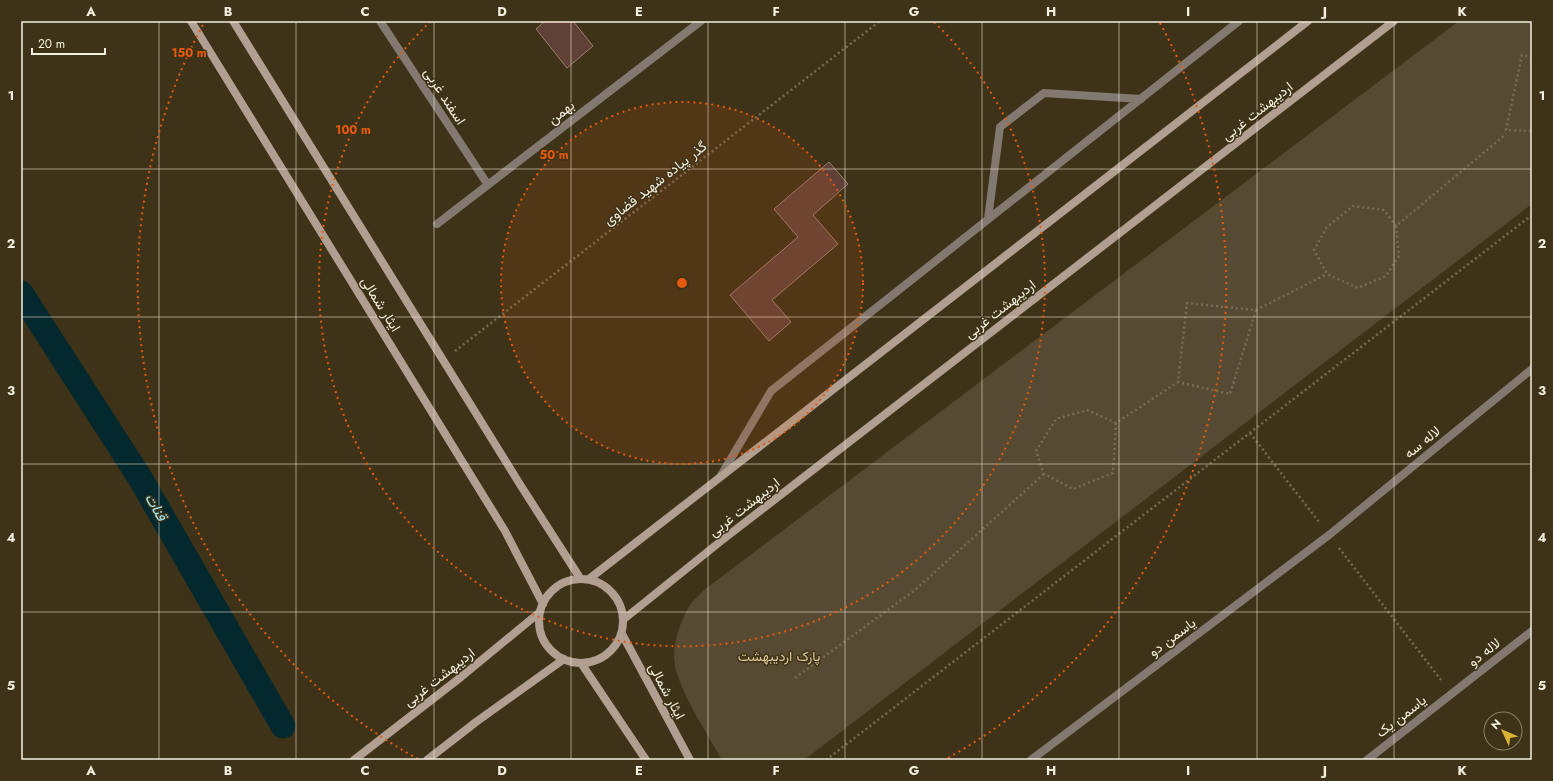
<svg xmlns="http://www.w3.org/2000/svg" width="1553" height="781" font-family="Jost,Vazirmatn,sans-serif">
  <style>
    .green { fill: #564b32 }
    .lines { fill: none; stroke-linecap: round; stroke-linejoin: round }
    .canal { stroke: #03282e; stroke-width: 25 }
    .building { fill: #5f4137; stroke: #9c7b6f }
    .path { stroke: #776d56; stroke-width: 2.5; stroke-dasharray: 2 3; stroke-linecap: butt }
    .lane { stroke: #847970; stroke-width: 8 }
    .street { stroke: #847970; stroke-width: 8 }
    .secondary { stroke: #b19f91; stroke-width: 8 }
    .grid { fill: none; stroke: #f5efdf; stroke-width: 1; stroke-opacity: 0.55 }
    .ring { fill: none; stroke: #e8590c; stroke-width: 2; stroke-dasharray: 2 4 }
    .labels { text-anchor: middle; stroke-width: 3; stroke-linejoin: round; paint-order: stroke }
    .street-label { font-size: 14px; fill: #f5efdf; stroke: #3e3318 }
    .park-label { font-size: 14px; fill: #dfc996; stroke: #3e3318 }
    .water-label { font-size: 15px; font-style: italic; fill: #a0e7f3; stroke: #3e3318 }
    .centre { fill: #e8590c; stroke: #3e3318; stroke-width: 2 }
    .ring-label { font-size: 12px; text-anchor: middle; font-weight: bold; fill: #e8590c; stroke: #3e3318; stroke-width: 3; stroke-linejoin: round; paint-order: stroke }
    .neatline { fill: none; stroke: #f5efdf; stroke-width: 1.5 }
    .grid-label { font-size: 13px; text-anchor: middle; font-weight: bold; fill: #f5efdf }
  </style>
  <rect width="100%" height="100%" fill="#3e3318"/>
  <path class="green" d="M1459 21H1532V204L804 760H722C707 733 684 699 676 670 670 650 679 623 690 605 693 600 700 595 704 590Z"/>
  <g class="lines">
    <path class="canal" d="M21 293 140 478 283 726"/>
  </g>
  <path class="building" d="M545 21H573L593 46 567 68 536 29Z
    M829 162 848 184 813 215 838 244 772 300 791 322 769 341 730 295 798 237 774 209Z"/>
  <g class="lines">
    <path class="path" d="M1532 57 1522 55 1506 130 1532 131
      M1396 226 1399 256 1386 276 1358 288 1327 274 1314 250 1327 227 1353 206 1384 210 1396 226 1506 134
      M1256 310 1230 394 1178 382 1187 303 1256 310 1327 274
      M455 351 880 21
      M1116 423 1113 473 1073 489 1044 474 1036 451 1056 419 1087 410 1116 423 1178 382
      M1250 433 1319 522
      M1339 548 1441 680
      M795 678 915 590 1044 474
      M826 760 1532 215"/>
    <path class="lane" d="M988 219 1000 127 1044 93 1141 99
      M720 477 771 391 1239 21"/>
    <path class="street" d="M380 21 488 185
      M437 224 701 21
      M1031 760 1329 535 1532 369
      M1367 760 1532 631"/>
    <path class="secondary" d="M191 21 505 531 543 604
      M233 21 521 486 580 578
      M539 621a42 42 0 1 1 84 0a42 42 0 1 1-84 0Z
      M589 579 1308 21
      M624 619 721 541 1394 21
      M622 634 690 760
      M581 663 646 760
      M354 760 461 677 540 612
      M427 760 476 722 564 659"/>
  </g>
  <path class="grid" d="M159 21V760M296 21V760M434 21V760M571 21V760M708 21V760M845 21V760M982 21V760M1119 21V760M1257 21V760M1394 21V760M21 169H1532M21 317H1532M21 464H1532M21 612H1532"/>
  <circle cx="682" cy="283" r="181" fill="#e8590c" fill-opacity=".12"/>
  <g class="ring">
    <circle cx="682" cy="283" r="181"/>
    <path d="M934 22A363 363 0 1 1 430 22"/>
    <path d="M418 759A544 544 0 0 1 204 23M1160 23A544 544 0 0 1 946 759"/>
  </g>
  <g class="labels">
    <g class="street-label">
      <text transform="translate(445 96) rotate(57)" y="5">اسفند غربی</text>
      <text transform="translate(1257 111) rotate(-38)" y="5">اردیبهشت غربی</text>
      <text transform="translate(561 112) rotate(-38)" y="5">بهمن</text>
      <text transform="translate(655 183) rotate(-38)" y="5">گذر پیاده شهید قضاوی</text>
      <text transform="translate(381 304) rotate(58)" y="5">ایثار شمالی</text>
      <text transform="translate(1000 309) rotate(-38)" y="5">اردیبهشت غربی</text>
      <text transform="translate(1422 442) rotate(-39)" y="5">لاله سه</text>
      <text transform="translate(744 507) rotate(-38)" y="5">اردیبهشت غربی</text>
      <text transform="translate(1172 637) rotate(-37)" y="5">یاسمن دو</text>
      <text transform="translate(1484 652) rotate(-38)" y="5">لاله دو</text>
      <text transform="translate(439 677) rotate(-38)" y="5">اردیبهشت غربی</text>
      <text transform="translate(667 691) rotate(62)" y="5">ایثار شمالی</text>
      <text transform="translate(1401 716) rotate(-38)" y="5">یاسمن یک</text>
    </g>
    <g class="park-label">
      <text x="779" y="661">پارک اردیبهشت</text>
    </g>
    <g class="water-label">
      <text transform="translate(156 507) rotate(60)" y="5">قنات</text>
    </g>
  </g>
  <circle cx="682" cy="283" r="6" class="centre"/>
  <g class="ring-label">
    <text x="189" y="57">150 m</text>
    <text x="353" y="134">100 m</text>
    <text x="554" y="159">50 m</text>
  </g>
  <rect width="1553" height="781" fill="none" stroke="#3e3318" stroke-width="44"/>
  <g transform="translate(1503 731) rotate(314)"><circle r="19" fill="#3e3318" stroke="#877e68"/>
  <path d="M0-3L7 15L0 10L-7 15Z" fill="#d9b334"/>
  <text y="-6" font-size="11" font-weight="bold" text-anchor="middle" fill="#f5efdf">N</text>
  </g>
  <path d="M32 48v6h73v-6" fill="none" stroke="#f5efdf" stroke-width="2"/>
  <text x="38" y="48" font-size="12" fill="#f5efdf" stroke="#3e3318" stroke-width="3" paint-order="stroke">20 m</text>
  <rect x="22" y="22" width="1509" height="737" class="neatline"/>
  <g class="grid-label">
    <text x="91" y="16">A</text>
    <text x="228" y="16">B</text>
    <text x="365" y="16">C</text>
    <text x="502" y="16">D</text>
    <text x="639" y="16">E</text>
    <text x="776" y="16">F</text>
    <text x="914" y="16">G</text>
    <text x="1051" y="16">H</text>
    <text x="1188" y="16">I</text>
    <text x="1325" y="16">J</text>
    <text x="1462" y="16">K</text>
    <text x="11" y="100">1</text>
    <text x="1542" y="100">1</text>
    <text x="11" y="248">2</text>
    <text x="1542" y="248">2</text>
    <text x="11" y="395">3</text>
    <text x="1542" y="395">3</text>
    <text x="11" y="542">4</text>
    <text x="1542" y="542">4</text>
    <text x="11" y="690">5</text>
    <text x="1542" y="690">5</text>
    <text x="91" y="775">A</text>
    <text x="228" y="775">B</text>
    <text x="365" y="775">C</text>
    <text x="502" y="775">D</text>
    <text x="639" y="775">E</text>
    <text x="776" y="775">F</text>
    <text x="914" y="775">G</text>
    <text x="1051" y="775">H</text>
    <text x="1188" y="775">I</text>
    <text x="1325" y="775">J</text>
    <text x="1462" y="775">K</text>
  </g>
</svg>
